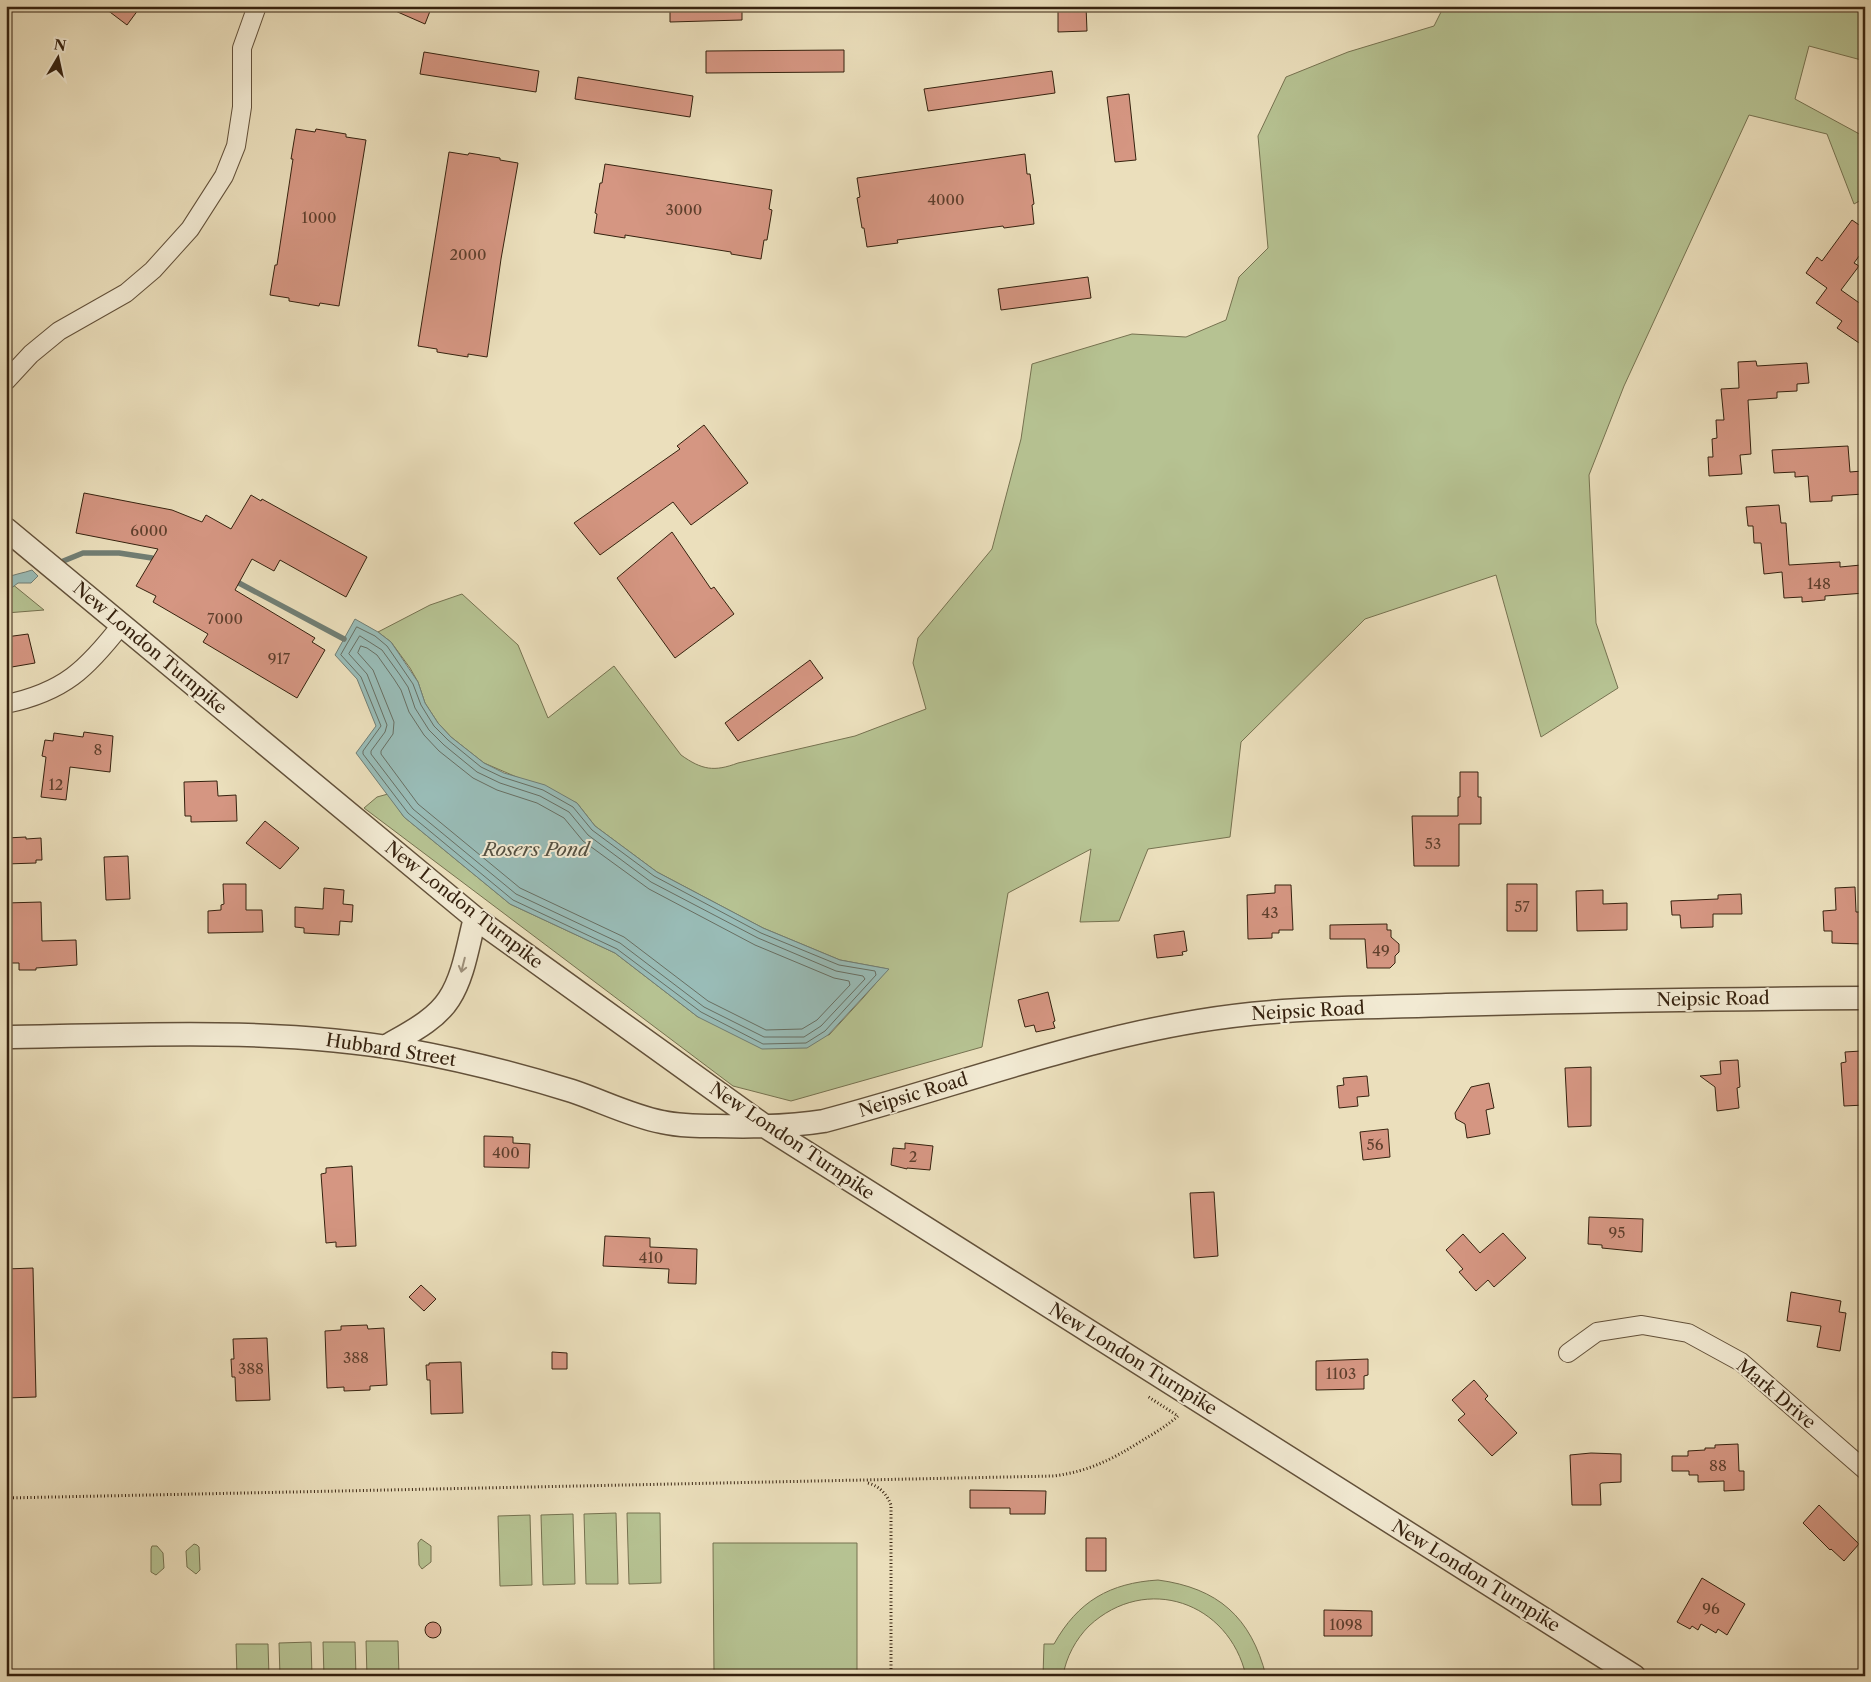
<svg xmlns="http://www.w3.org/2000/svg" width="1871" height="1682" font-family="'Libre Caslon Text',serif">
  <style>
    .green { fill: #b6c292; stroke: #767250 }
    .water { fill: #99bcb7; stroke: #717e74 }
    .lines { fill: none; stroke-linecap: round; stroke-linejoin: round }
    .shore { stroke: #686f63; stroke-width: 1 }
    .stream { stroke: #717e74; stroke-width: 5.5 }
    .building { fill: #d59682; stroke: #36220f }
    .minor-casing { stroke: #63513a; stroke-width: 20 }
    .tertiary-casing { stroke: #63513a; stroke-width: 25 }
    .path { stroke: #36220f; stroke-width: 3; stroke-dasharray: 1 2.5; stroke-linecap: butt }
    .minor { stroke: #f2ead3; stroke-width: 18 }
    .tertiary { stroke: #f2ead3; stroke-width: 22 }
    .oneway { stroke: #9d907b }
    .labels { text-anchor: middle; stroke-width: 4; stroke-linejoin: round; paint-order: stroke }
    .number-label { font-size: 15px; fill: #5e3f2c }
    .street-label { font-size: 18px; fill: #36220f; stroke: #f2ead3 }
    .water-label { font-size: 19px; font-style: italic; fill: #545041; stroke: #f2ead3 }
  </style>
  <rect width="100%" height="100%" fill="#ebdfbc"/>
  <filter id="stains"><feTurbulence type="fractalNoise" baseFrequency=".004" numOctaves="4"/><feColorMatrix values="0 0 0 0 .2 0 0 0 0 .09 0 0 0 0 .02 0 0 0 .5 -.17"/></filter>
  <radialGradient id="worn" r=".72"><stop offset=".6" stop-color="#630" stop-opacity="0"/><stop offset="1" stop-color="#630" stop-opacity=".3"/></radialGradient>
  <path class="green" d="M1444 6H1865V61L1809 46 1795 99 1865 137V198L1854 204 1827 134 1749 115 1624 386 1589 475 1596 623 1618 688 1541 737 1496 575 1365 619 1241 742 1230 837 1148 849 1119 921 1080 922 1091 849 1008 893 982 1047 791 1101 733 1086 364 808 377 797 388 794 404 817 510 904 615 953 698 1017 829 1035 863 998 888 969 840 960 763 928 657 872 595 826 577 803 484 763 451 737 438 723 425 703 418 682 410 668 391 642 378 632 430 605 462 594 518 645 548 718 614 666 681 755C702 770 714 772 738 763L855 736 926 709 913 663 918 638 992 549 1021 439 1032 364 1132 334 1186 337 1226 320 1239 277 1268 248 1258 136 1286 77 1348 52 1434 26Z
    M6 579 44 610 6 613Z
    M616 1513 618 1584H586L584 1514Z
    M627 1513H660L661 1583 629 1584Z
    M573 1514 575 1584 543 1585 541 1515Z
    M530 1515 532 1585 500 1586 498 1516Z
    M421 1539 431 1546V1562L422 1569 419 1565 418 1543Z
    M713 1543H857V1676H714Z
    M194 1544 197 1545 199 1547 200 1570 196 1574 187 1567 186 1551Z
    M152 1546H157L163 1553 164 1568 156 1575 151 1572V1549Z
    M1158 1580C1218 1588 1251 1617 1266 1676H1246C1229 1602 1146 1573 1089 1626 1076 1639 1066 1657 1063 1676H1043L1044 1644H1054C1078 1601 1110 1583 1158 1580Z
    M366 1641H398L399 1676H367Z
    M311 1642 312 1676H280L279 1643Z
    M323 1642H355L356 1676H324Z
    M236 1644H268L269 1676H237Z
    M677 1672V1676H536Z"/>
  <path class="water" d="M32 570 38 576 31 583H18L6 592V578C14 574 24 573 32 570Z
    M355 619 378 632 391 642 418 682 425 703 438 723 451 737 484 763 504 773 545 785 577 803 595 826 657 872 763 928 840 960 889 969 828 1035 807 1048 762 1049 698 1017 615 953 510 904 404 817 356 753 376 726 357 679 335 655Z"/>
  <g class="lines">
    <path class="shore" d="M357 627 375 636 387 646 413 684 421 705 434 726 448 740 481 767 502 777 543 790 573 807 592 830 654 876 761 933 839 965 875 971 876 975 825 1031 806 1043 763 1044 701 1012 617 949 513 900 408 813 363 754V751L381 726 361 677 341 655Z
      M360 636 382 650 400 675 408 687 415 708 429 730 444 745 477 772 500 783 540 796 569 812 588 835 651 882 758 938 836 971 863 976 865 979 821 1026 804 1037H764L704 1007 620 943 516 894 413 809 371 754V751L385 732 387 725 367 674 349 654Z
      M361 646 367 648 377 655 394 679 401 690 409 712 424 735 439 751 473 778 497 790 537 803 564 818 583 841 649 889 755 945 834 978 849 981 850 985 817 1020 802 1029 766 1030 708 1001 624 937 520 888 418 804 381 754V751L393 734 394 722 373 670 358 653Z"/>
    <path class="stream" d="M56 564 83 553H119L152 558
      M239 583 344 639"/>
  </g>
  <path class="building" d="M102 6H141L127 25Z
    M384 6H432L425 24Z
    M670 6H742V20L670 22Z
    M1058 6H1086L1087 31 1058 32Z
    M844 50V72L706 73V51Z
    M424 52 539 71 536 92 420 74Z
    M1052 71 1055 93 928 111 924 89Z
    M578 77 693 96 690 117 575 99Z
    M1129 94 1136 160 1115 162 1107 97Z
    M296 129 315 132 316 129 346 134V137L366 140 339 306 320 303 319 306 289 301V298L270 295 275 265H277L293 159H291Z
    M449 152 468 155 469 153 500 158V160L518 163 501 259 487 357 468 354V357L437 352V349L418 346Z
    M1025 154 1027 174H1030L1034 204 1032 205 1034 224 1004 228 1003 226 897 240 898 243 867 247 864 228H862L857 198 860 197 857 178Z
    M605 164 772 190 769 209 772 210 767 240H764L761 259 731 254V252L625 235V238L594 233 597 214 595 213 600 183H602Z
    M1852 220 1865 229V248L1854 263 1859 266 1841 290 1865 307V347L1837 328 1842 321 1816 303 1827 288 1806 273 1817 257 1822 261Z
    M1088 277 1091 298 1001 310 998 289Z
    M1756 361 1757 366 1807 363 1809 383 1797 384V391L1777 392V398L1748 400 1751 454 1740 455 1742 474 1709 476 1708 457H1713L1712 439 1717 438 1716 420H1724L1721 389 1739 388 1738 362Z
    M704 425 748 483 691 525 673 502 600 555 574 523 680 449 677 446Z
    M1848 446 1850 472 1862 471 1864 494 1832 496V501L1810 502 1808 476 1795 477V472L1774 473 1772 450Z
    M84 493 172 510 202 522 206 515 231 529 251 495 261 501 262 499 367 557 346 597 280 560 274 571 252 559 235 590 315 638 312 642 325 650 297 698 203 642 208 634 153 602 156 596 136 586 158 549 76 533Z
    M1779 505 1781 523H1786L1789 565 1840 562V567L1861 565 1862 573H1865V593L1825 596V600L1802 602V597L1784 598 1782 572 1764 574 1761 543H1754L1753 526H1748L1746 507Z
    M672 532 711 589 714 587 734 614 675 658 617 578Z
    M28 634 35 663 6 668V637Z
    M810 660 823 678 738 741 725 723Z
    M84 732 113 736 110 772 70 767 66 800 41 797 46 757 42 756 45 740 53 741 54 733 83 737Z
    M1460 772H1478V797H1481V824H1459V866H1414L1412 816H1458V797H1460Z
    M217 781 218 796 236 795 237 821 191 822V816H185L184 782Z
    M265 821 299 848 280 869 246 843Z
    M26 837V839L41 838 42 860H36V863L6 864V838Z
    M128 856 130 899 106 900 104 857Z
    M223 884H246V910H262L263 932 208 933V911L221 910V905L224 904Z
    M1507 884H1537V931H1507Z
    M1275 885H1291L1293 930H1279V933H1272V938L1248 939 1247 895 1275 893Z
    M1855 887 1856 912H1862L1863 944 1832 943V931H1824L1823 911 1836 910 1835 888Z
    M324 888 344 890 343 904 353 905 352 922 340 921 339 935 304 933V928L295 927V907L323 909Z
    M1603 890V904L1627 903V930L1577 931 1576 891Z
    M1741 894 1742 914H1713V927L1681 928 1680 915H1672L1671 901 1718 899V895Z
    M41 902 42 941 76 940 77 965 36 968V970H19V963H11L10 933H6V903Z
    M1387 924V930H1391V937L1399 944V952L1395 956V963L1390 968H1367L1365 939H1330V925Z
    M1184 931 1187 951 1182 952 1183 955 1157 958 1154 935Z
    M1048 992 1055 1021 1053 1022 1055 1028 1036 1032 1034 1025 1025 1027 1018 1000Z
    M1861 1051V1062H1865V1105L1844 1106 1841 1063 1846 1062 1845 1052Z
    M1738 1060 1740 1087 1737 1088 1739 1108 1717 1111 1715 1087 1700 1076 1721 1074 1720 1061Z
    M1591 1067V1126L1568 1127 1565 1068Z
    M1367 1076 1369 1096 1357 1097 1358 1106 1339 1108 1337 1086 1344 1085 1343 1078Z
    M1489 1083 1494 1108 1486 1110 1490 1134 1467 1138 1465 1124 1456 1119 1455 1113 1471 1087Z
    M1388 1129 1390 1157 1363 1160 1360 1132Z
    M484 1136 513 1137V1143L530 1144 529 1168 484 1167Z
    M905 1143 933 1146 930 1170 907 1168V1169L891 1165 893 1148 905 1149Z
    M352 1166 356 1246 336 1247V1242L326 1243 321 1174 326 1173V1168Z
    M1214 1192 1218 1256 1194 1258 1190 1193Z
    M1589 1217 1643 1219 1642 1252 1602 1248V1245L1588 1244Z
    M1503 1233 1526 1258 1494 1287 1488 1280 1476 1291 1459 1272 1463 1269 1446 1250 1463 1234 1480 1253Z
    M605 1236 650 1238V1247L697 1249 696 1284 668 1283 669 1269 603 1266Z
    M33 1268 36 1397 6 1398V1269Z
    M421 1285 436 1299 424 1311 409 1297Z
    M1791 1292 1841 1301 1839 1312 1846 1313 1840 1351 1817 1347 1821 1326 1787 1321Z
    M367 1325 368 1329 384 1328 387 1385 370 1386V1390L344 1391V1387L327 1388 325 1331 341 1330V1326Z
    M267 1338 270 1400 236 1401 235 1377H232L231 1359H234L233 1339Z
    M552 1352 567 1353V1369H552Z
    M1368 1359V1375L1364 1376V1389L1316 1390V1361Z
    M461 1362 463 1413 431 1414 430 1380H427L426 1365H429V1363Z
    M1474 1380 1488 1396 1485 1399 1517 1433 1492 1456 1458 1420 1465 1414 1452 1400Z
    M1738 1444 1739 1471H1744V1490L1724 1491V1481L1698 1482V1475H1689V1471H1672V1456H1688V1451L1705 1450V1448H1715V1445Z
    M1591 1453 1621 1454V1482L1602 1483 1600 1484 1601 1505H1572L1570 1455Z
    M970 1490 1046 1491 1045 1514H1010V1508H970Z
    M1819 1505 1859 1544 1844 1561 1831 1549 1830 1550 1803 1523Z
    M1086 1538H1106V1571H1086Z
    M1702 1578 1745 1604 1727 1635 1718 1629 1716 1633 1701 1624 1698 1630 1692 1626 1690 1629 1677 1622Z
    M1324 1610 1372 1611V1636H1324Z
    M425 1630a8 8 0 1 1 16 0a8 8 0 1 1-16 0Z"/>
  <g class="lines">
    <defs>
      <path id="minor" d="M6 381 31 354 59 331 126 293 153 270 190 229 224 176 236 146 242 107V48L257 6
        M6 704C64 692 87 669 122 624
        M1568 1353 1597 1332 1642 1325 1688 1333 1741 1362 1865 1470"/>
      <path id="tertiary" d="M6 529 475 918 766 1127 1634 1676
        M6 1037C139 1035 275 1027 406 1050 462 1060 517 1074 572 1091 602 1101 631 1116 662 1122 680 1126 698 1126 716 1126 753 1127 788 1127 824 1121 949 1088 1070 1042 1198 1021 1280 1007 1363 1008 1446 1005 1586 1001 1725 999 1865 998
        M385 1047C407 1034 435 1021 449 999 464 976 468 944 475 918"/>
    </defs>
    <use href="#minor" class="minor-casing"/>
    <use href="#tertiary" class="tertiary-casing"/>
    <path class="path" d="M868 1483C879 1486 887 1494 891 1505V1676
      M6 1498 1054 1476C1090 1471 1113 1459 1143 1440 1155 1433 1168 1425 1178 1416L1147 1396"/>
    <use href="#minor" class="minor"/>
    <use href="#tertiary" class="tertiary"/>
  </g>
  <defs><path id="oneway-shaft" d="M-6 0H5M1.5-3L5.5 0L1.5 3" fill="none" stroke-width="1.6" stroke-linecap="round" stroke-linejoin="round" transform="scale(1.25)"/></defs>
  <use class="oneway" href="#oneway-shaft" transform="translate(463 965) rotate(104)"/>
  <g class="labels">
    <g class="number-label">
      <text x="946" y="205">4000</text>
      <text x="684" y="215">3000</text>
      <text x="319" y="223">1000</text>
      <text x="468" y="260">2000</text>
      <text x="149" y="536">6000</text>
      <text x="1819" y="589">148</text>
      <text x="225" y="624">7000</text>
      <text x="279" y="664">917</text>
      <text x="98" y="755">8</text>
      <text x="56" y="790">12</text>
      <text x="1433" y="849">53</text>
      <text x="1522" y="912">57</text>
      <text x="1270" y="918">43</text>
      <text x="1381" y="956">49</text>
      <text x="1375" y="1150">56</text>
      <text x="506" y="1158">400</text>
      <text x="913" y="1162">2</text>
      <text x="1617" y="1238">95</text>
      <text x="651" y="1263">410</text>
      <text x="356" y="1363">388</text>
      <text x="251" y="1374">388</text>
      <text x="1341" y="1379">1103</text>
      <text x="1718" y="1471">88</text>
      <text x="1711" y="1614">96</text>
      <text x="1346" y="1630">1098</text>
    </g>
    <g class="street-label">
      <text transform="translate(150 648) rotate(40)" y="6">New London Turnpike</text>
      <text transform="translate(464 905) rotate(38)" y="6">New London Turnpike</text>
      <text transform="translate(1713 999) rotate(-1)" y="6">Neipsic Road</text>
      <text transform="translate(1308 1011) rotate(-3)" y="6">Neipsic Road</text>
      <text transform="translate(391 1050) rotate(9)" y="6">Hubbard Street</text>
      <text transform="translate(913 1095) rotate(-17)" y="6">Neipsic Road</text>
      <text transform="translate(792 1141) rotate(34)" y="6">New London Turnpike</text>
      <text transform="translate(1133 1359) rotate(32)" y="6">New London Turnpike</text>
      <text transform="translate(1776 1394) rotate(40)" y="6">Mark Drive</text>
      <text transform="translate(1476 1576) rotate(32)" y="6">New London Turnpike</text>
    </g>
    <g class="water-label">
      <text x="536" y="856">Rosers Pond</text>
    </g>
  </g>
  <rect width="1871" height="1682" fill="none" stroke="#ebdfbc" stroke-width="25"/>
  <rect x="8" y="8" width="1856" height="1667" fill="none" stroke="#36220f" stroke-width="2.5"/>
  <rect x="12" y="12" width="1846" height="1657" fill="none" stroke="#36220f"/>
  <g transform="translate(58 58) rotate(9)" stroke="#f2ead3" stroke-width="4" paint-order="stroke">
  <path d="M0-4L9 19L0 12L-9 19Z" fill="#36220f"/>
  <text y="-8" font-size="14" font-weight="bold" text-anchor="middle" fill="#36220f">N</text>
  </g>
  <rect width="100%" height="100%" filter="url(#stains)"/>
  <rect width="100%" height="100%" fill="url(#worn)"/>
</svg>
